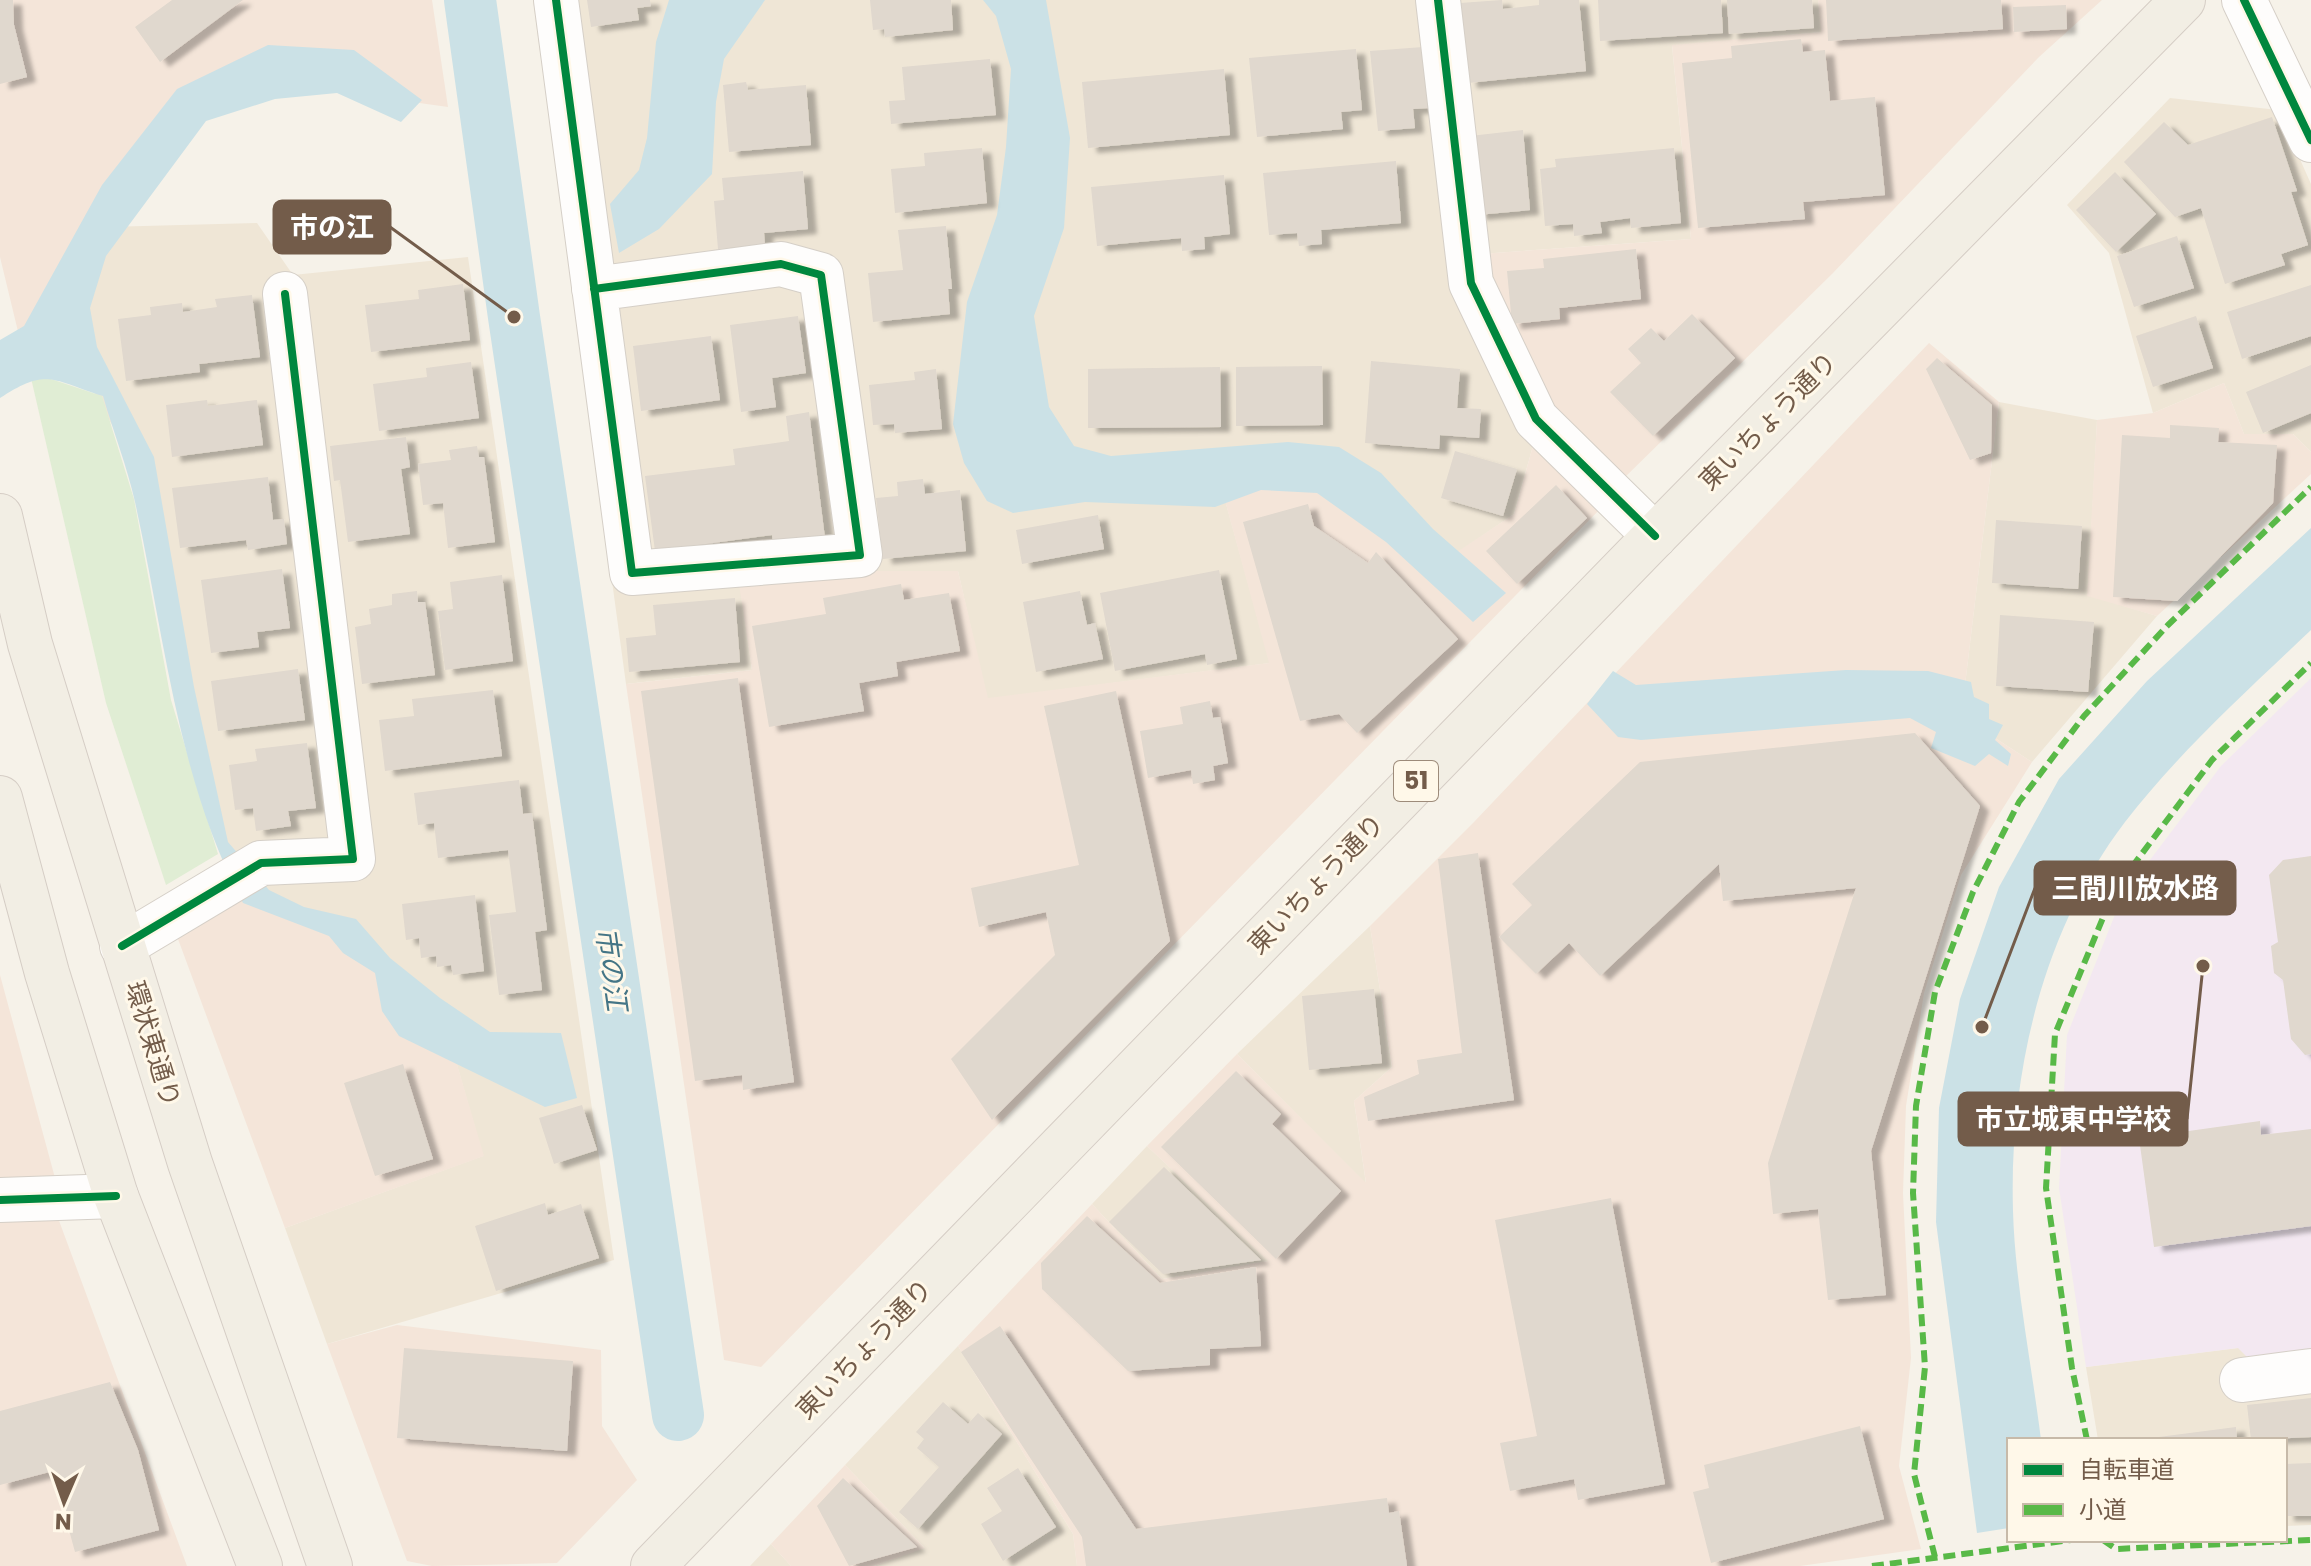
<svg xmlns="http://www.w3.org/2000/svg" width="2311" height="1566" font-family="Poppins,'Noto Sans JP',sans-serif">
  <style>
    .residential { fill: #efe6d6 }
    .commercial { fill: #f4e5d9 }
    .education { fill: #f3e8f1 }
    .green { fill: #e0edd4 }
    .water { fill: #cbe1e6 }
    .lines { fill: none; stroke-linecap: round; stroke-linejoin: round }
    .canal { stroke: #cbe1e6; stroke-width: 52 }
    .building { fill: #e0d8ce; filter: url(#shadow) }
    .minor-casing { stroke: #d5cfc7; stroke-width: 46 }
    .major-casing { stroke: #d5cdc5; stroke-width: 46 }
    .minor { stroke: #fefdfc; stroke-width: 44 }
    .major { stroke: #f2eee4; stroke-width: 44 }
    .quiet { stroke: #58b947; stroke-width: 6; stroke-dasharray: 12 6; stroke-linecap: butt }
    .cycleway-casing { stroke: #fff8e9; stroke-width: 13 }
    .cycleway { stroke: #00873e; stroke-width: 8 }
    .labels { text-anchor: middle; stroke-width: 6; stroke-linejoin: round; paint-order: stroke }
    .shield { fill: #fff8e9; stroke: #9d8b7a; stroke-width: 2 }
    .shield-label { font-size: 24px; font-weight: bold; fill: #735c4a }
    .street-label { font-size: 26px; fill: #735c4a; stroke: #fff8e9 }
    .water-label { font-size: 28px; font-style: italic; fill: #447586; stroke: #fff8e9 }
    .leader { fill: none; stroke: #735c4a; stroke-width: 3 }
    .callout-dot { fill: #735c4a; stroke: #fff8e9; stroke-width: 3 }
    .callout { fill: #735c4a; stroke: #735c4a; stroke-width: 3 }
    .callout-label { font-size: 28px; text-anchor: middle; font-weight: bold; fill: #fff }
  </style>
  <defs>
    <filter id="shadow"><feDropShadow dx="9" dy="5" stdDeviation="2" flood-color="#0004"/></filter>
  </defs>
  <rect width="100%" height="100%" fill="#f6f2e9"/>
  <path class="residential" d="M533 0H1818L1822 32 1672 46 1691 239 1480 254 1534 442 1514 514 1454 555 1217 471 1270 663 987 699 958 571H872L740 584 752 670 626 684Z
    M2170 98 2278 110 2311 184V452L2293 434H2244L2224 383 2153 413 2109 253 2067 205Z
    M257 223 293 275 468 257 614 1260 327 1344 285 1228 483 1156 449 1037 246 892 202 791 149 492 59 329 106 227Z
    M1999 402 2097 420 2088 595 2157 616 2032 762 1978 727 1963 702Z
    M1370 926 1392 1067 1354 1101 1366 1184 1237 1054Z
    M1147 1146 1269 1261 1162 1279 1092 1204Z
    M958 1346 1073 1534 1077 1566H874L924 1547 845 1465Z
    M2238 1348 2311 1355V1525L2285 1526V1440H2098L2086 1367Z
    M771 1544 791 1566H750Z"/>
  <path class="commercial" d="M0 0H432L448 107 398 100 299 65 171 126 22 348 0 257Z
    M1818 0H2102L2039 57 1833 273 1619 483 1546 415 1480 254 1691 239 1672 45 1821 32Z
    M1929 343 1999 402 1963 702 1978 727 2032 762 1961 875 1924 993 1906 1106 1903 1193 1911 1358 1899 1466 1921 1549 1800 1566H1077L1073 1534 958 1346 1092 1204 1162 1279 1268 1261 1147 1146 1237 1054 1366 1183 1354 1101 1392 1067 1370 926 1474 822Z
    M2224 383 2244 434H2293L2311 452V474L2157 616 2087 596 2097 420 2153 413Z
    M1534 442 1602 507 761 1367 724 1360 626 684 752 670 739 584 873 571H958L988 698 1269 663 1217 471 1337 467 1454 554 1514 514Z
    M246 892 361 934 449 1037 484 1156 285 1228 178 939Z
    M0 975 58 1189 0 1190Z
    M0 1218H58L187 1566H0Z
    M397 1325 601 1350 602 1426 637 1480 557 1563 432 1566 407 1561 327 1344Z
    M845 1465 925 1548 874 1566H791L771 1544Z"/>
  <path class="education" d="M2311 678V1355L2253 1363 2238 1348 2086 1367 2059 1188 2067 1035 2122 897 2221 766Z"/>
  <path class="green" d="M31 378H48L102 396 134 499 171 700 218 854 166 885 106 703Z"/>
  <path class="water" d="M669 0H765L724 59 716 102 712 174 659 229 619 253 610 204 639 170 647 138 656 42Z
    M983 0H1046L1070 138 1064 228 1034 316 1049 407 1074 446 1111 456 1288 442 1339 447 1381 473 1433 529 1506 593 1473 622 1386 542 1317 493 1261 490 1215 507 1085 502 1013 513 987 501 964 463 953 424 967 302 997 215 1006 147 1011 69 996 16Z
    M268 45 354 50 422 100 401 122 337 93 275 99 206 121 106 256 90 308 97 347 154 457 194 687 228 842 269 890 304 907 356 919 390 958 440 998 490 1032 561 1033 577 1098 545 1107 399 1036 382 1011 375 973 343 953 329 936 243 903C177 778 165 638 135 502 127 466 113 431 103 396 52 380 47 367 0 398V340L24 326 102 185 177 89Z
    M2311 528V630C2247 691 2180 751 2125 822 2042 931 2009 1075 2013 1211 2015 1284 2032 1366 2041 1440H2009V1528L1977 1533 1936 1222 1939 1108 1960 999 1999 887 2059 779 2147 681Z
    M1846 670 1928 671 1971 682 1974 697 1989 704V719L2003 725 1995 740 2011 754 2008 766 1989 754 1975 766 1931 748 1936 732 1910 718 1641 740 1618 737 1587 704 1613 671 1636 685Z"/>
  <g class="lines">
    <path class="canal" d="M470 0 514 317 678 1415"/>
  </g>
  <path class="building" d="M0 0H13L14 25 27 77 0 84Z
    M172 0H243L160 62 135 27Z
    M587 0H650L651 6 637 8 639 20 591 27Z
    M870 0H951L953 30 885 37 884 29 873 30Z
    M1502 0 1503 9 1539 5V0H1579L1586 71 1468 83 1460 3Z
    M1598 0H1721L1723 33 1600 41Z
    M1727 0H1812L1814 28 1729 34Z
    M1826 0H2001L2003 29 1828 41Z
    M2066 5 2067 29 2014 32 2013 7Z
    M1801 39 1803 52 1825 50 1830 101 1875 97 1885 195 1803 202 1805 219 1698 228 1682 63 1732 58 1731 46Z
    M1423 47 1429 108 1413 109 1415 128 1378 131 1370 51Z
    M1356 49 1362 110 1341 112 1343 129 1257 137 1249 58Z
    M990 59 996 115 891 124 889 101 905 100 902 67Z
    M1224 69 1230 135 1088 148 1082 82Z
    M746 82 748 90 806 85 811 145 729 152 723 85Z
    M2272 117 2297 191 2291 192 2308 245 2281 254 2285 265 2225 284 2201 208 2175 217 2124 162 2164 122 2188 145Z
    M1523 130 1530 210 1477 215 1470 136Z
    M982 148 987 203 895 213 891 169 925 166 924 153Z
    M1674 148 1681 223 1631 228 1630 218 1600 222 1602 233 1574 236 1573 224 1545 226 1540 169 1556 167 1555 159Z
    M1396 161 1401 223 1321 230 1322 244 1299 246 1297 233 1269 235 1263 173Z
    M803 171 808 229 764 233 765 245 718 249 714 201 724 200 722 178Z
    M2115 172 2156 214 2116 252 2076 210Z
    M1224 175 1230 234 1204 237 1205 249 1182 251 1181 238 1097 246 1091 187Z
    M946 226 952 289H948L950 314 873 322 868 273 903 270 898 230Z
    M2177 236 2194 288 2134 307 2117 256Z
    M1636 249 1641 299 1559 308 1560 319 1512 324 1507 271 1544 268 1543 259Z
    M463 284 470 340 371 352 365 305 419 299 418 290Z
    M2311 285V336L2242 359 2227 312Z
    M252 295 260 357 199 364 200 372 126 381 118 319 151 315 150 307 182 303 183 312 217 307 215 299Z
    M1692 314 1735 358 1653 436 1610 392 1641 363 1628 349 1651 328 1664 341Z
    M798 316 806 373 772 378 776 407 741 412 730 325Z
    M2196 316 2213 368 2153 387 2136 336Z
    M711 336 720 400 641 411 633 346Z
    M1937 358 1992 405 1991 453 1970 460 1926 369Z
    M1371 361 1460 369 1457 408 1481 409 1479 438 1440 435 1439 449 1365 443Z
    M471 362 479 418 379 431 373 384 427 377 426 368Z
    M2311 365V413L2263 433 2246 392Z
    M1322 366 1323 425 1236 426V367Z
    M1220 367 1221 427 1088 428V369Z
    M936 369 942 429 895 433 894 424 873 425 869 385 915 380 914 372Z
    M207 400 208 406 257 400 263 445 172 457 166 405Z
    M809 412 825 538 773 544 772 535 655 551 645 476 735 465 733 449 789 441 786 416Z
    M2170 425 2219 428 2218 442 2277 445 2273 503 2177 601 2113 597 2122 435 2170 438Z
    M406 437 410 467 401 469 410 534 348 542 340 480 334 481 330 446Z
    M477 446 479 457H484L495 542 448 548 443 503 423 505 418 464 451 460 449 450Z
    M1455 451 1517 469 1503 516 1441 498Z
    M268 477 273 520 284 519 287 544 248 550 246 540 180 548 172 488Z
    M923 479 925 494 960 490 966 551 883 559 876 498 898 496 897 482Z
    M1556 485 1587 518 1517 584 1486 551Z
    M1308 504 1314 526 1368 563 1376 552 1458 639 1357 733 1339 714 1300 721 1243 522Z
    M1098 515 1104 549 1022 564 1016 530Z
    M1996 520 2082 526 2078 589 1992 583Z
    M282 569 290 628 257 632 259 647 211 653 201 580Z
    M1219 570 1237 659 1207 665 1205 654 1115 671 1100 593Z
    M502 575 513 661 445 670 438 611 453 609 450 582Z
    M901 584 904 600 949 593 960 651 896 662 898 676 859 683 864 711 769 727 752 626 826 614 823 598Z
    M417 591 418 602H425L435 675 362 684 355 627 371 624 369 609 392 605V594Z
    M1080 591 1087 625 1095 623 1103 659 1036 672 1023 602Z
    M735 598 740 662 629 672 626 638 656 635 653 605Z
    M2000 615 2094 622 2088 692 1996 686Z
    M298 669 305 720 218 731 211 681Z
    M738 678 794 1082 743 1090 742 1075 695 1081 641 691Z
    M493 690 502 756 385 771 379 720 414 716 412 699Z
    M1116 691 1170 941 992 1120 951 1059 1055 955 1046 912 979 927 971 888 1079 865 1044 706Z
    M1210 701 1213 718 1220 717 1228 763 1213 766 1215 780 1193 784 1191 770 1148 778 1140 731 1183 724 1180 707Z
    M1915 733 1980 806 1871 1151 1886 1295 1828 1300 1818 1209 1773 1214 1768 1163 1856 888 1723 901 1719 864 1600 976 1569 943 1536 974 1499 937 1532 905 1512 884 1640 762Z
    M307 743 316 808 288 811 291 826 256 831 253 808 235 810 229 765 257 761 255 749Z
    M519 780 523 814 532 813 547 930 535 932 542 990 499 995 489 915 516 912 508 850 438 858 434 823 418 825 414 793Z
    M1478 853 1514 1100 1368 1121 1364 1097 1419 1074 1417 1060 1462 1053 1438 859Z
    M2311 856V1054L2305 1055 2291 1039 2283 980 2274 973 2271 946 2278 942 2269 875 2283 860Z
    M475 895 484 971 453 975 451 965 437 967 436 956 421 958 419 938 406 940 402 904Z
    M1374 989 1382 1063 1309 1070 1302 996Z
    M403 1064 433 1159 375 1176 344 1083Z
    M1236 1071 1281 1114 1272 1124 1341 1191 1276 1259 1161 1147Z
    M582 1105 597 1150 554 1164 539 1118Z
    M2260 1121 2261 1135 2311 1129V1226L2154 1247 2139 1138Z
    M1164 1167 1261 1260 1163 1274 1109 1222Z
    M1611 1198 1665 1484 1578 1500 1574 1479 1510 1491 1500 1443 1537 1436 1495 1220Z
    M545 1203 548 1215 581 1204 599 1258 496 1291 475 1226Z
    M1087 1216 1160 1283 1256 1267 1261 1346 1210 1349V1365L1128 1371 1042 1289 1041 1263Z
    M1000 1326 1136 1529 1387 1498 1389 1513 1399 1511 1407 1566H1086L1082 1537 961 1352Z
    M404 1348 573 1361 567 1451 397 1438Z
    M110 1382 138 1450 159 1530 75 1552 53 1471 0 1485V1411Z
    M2311 1398V1437L2251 1440 2247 1405Z
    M943 1402 968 1424 978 1413 1002 1434 918 1529 899 1512 939 1467 917 1448 924 1439 916 1432Z
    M1860 1426 1884 1519 1711 1563 1693 1492 1709 1488 1704 1465Z
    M2236 1427 2237 1440H2152L2151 1438Z
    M2311 1463V1516H2285V1464Z
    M1018 1468 1056 1527 1003 1561 981 1524 1002 1511 987 1488Z
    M843 1478 917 1547 849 1566 817 1506Z"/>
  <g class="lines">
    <defs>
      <path id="minor" d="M556 0 632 573 860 555 821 275 781 264 594 289
        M1438 0 1471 283 1536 419 1655 536
        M2244 0 2311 140
        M122 946 261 863 353 859 285 294
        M0 1200 116 1196
        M2242 1380 2311 1371"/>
      <path id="major" d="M0 516 30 644 190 1163 330 1566
        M0 798 47 973 116 1196 260 1566
        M653 1566 1655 536 2183 0"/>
    </defs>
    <use href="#minor" class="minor-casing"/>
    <use href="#major" class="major-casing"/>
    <use href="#minor" class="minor"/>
    <use href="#major" class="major"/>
    <path class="quiet" d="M2087 1440 2072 1368 2046 1188 2055 1034 2114 891 2212 760 2311 663
      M2103 1540 2116 1549 2311 1540
      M1935 1557 1914 1474 1925 1367 1913 1193 1916 1106 1935 992 1973 892 2019 802 2084 716 2168 625 2311 487
      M1872 1566 2071 1540"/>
    <defs>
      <path id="cycleway" d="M556 0 632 573 860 555 821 275 781 264 594 289
        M1438 0 1471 283 1536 419 1655 536
        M2244 0 2311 140
        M122 946 261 863 353 859 285 294
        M0 1200 116 1196"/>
    </defs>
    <use href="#cycleway" class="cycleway-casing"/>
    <use href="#cycleway" class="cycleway"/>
  </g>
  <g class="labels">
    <rect class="shield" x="1394" y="761" width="44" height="40" rx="6"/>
    <g class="shield-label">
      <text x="1416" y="789">51</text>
    </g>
    <g class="street-label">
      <text transform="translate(1768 421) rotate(-45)" y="9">東いちょう通り</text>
      <text transform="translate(1316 884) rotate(-46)" y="9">東いちょう通り</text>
      <text transform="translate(153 1044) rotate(73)" y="9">環状東通り</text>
      <text transform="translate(864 1349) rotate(-46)" y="9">東いちょう通り</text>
    </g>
    <g class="water-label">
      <text transform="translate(612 969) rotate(82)" y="10">市の江</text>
    </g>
  </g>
  <path class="leader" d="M514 317L390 227M1982 1027L2035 888M2203 966L2187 1119"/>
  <g class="callout-dot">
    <circle cx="514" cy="317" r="8"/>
    <circle cx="1982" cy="1027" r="8"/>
    <circle cx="2203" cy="966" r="8"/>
  </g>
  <g class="callout">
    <rect x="274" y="201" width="116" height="52" rx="8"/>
    <rect x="2035" y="862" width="200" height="52" rx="8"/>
    <rect x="1959" y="1093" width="228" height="52" rx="8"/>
  </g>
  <g class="callout-label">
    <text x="332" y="237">市の江</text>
    <text x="2135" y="898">三間川放水路</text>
    <text x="2073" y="1129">市立城東中学校</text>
  </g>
  <rect x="2007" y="1438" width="280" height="104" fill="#fff8e9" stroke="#c7baa9" stroke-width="2"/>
  <rect x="2023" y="1464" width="40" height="12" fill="#00873e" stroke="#c7baa9" stroke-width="2"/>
  <text x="2079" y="1478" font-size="24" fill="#735c4a">自転車道</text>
  <rect x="2023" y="1504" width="40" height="12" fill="#58b947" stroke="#c7baa9" stroke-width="2"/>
  <text x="2079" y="1518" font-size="24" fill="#735c4a">小道</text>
  <g transform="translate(64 1502) rotate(182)" stroke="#fff8e9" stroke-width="6" paint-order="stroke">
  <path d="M0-6L14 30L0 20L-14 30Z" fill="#735c4a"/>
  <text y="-12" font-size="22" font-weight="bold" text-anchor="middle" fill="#735c4a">N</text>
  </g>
</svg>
